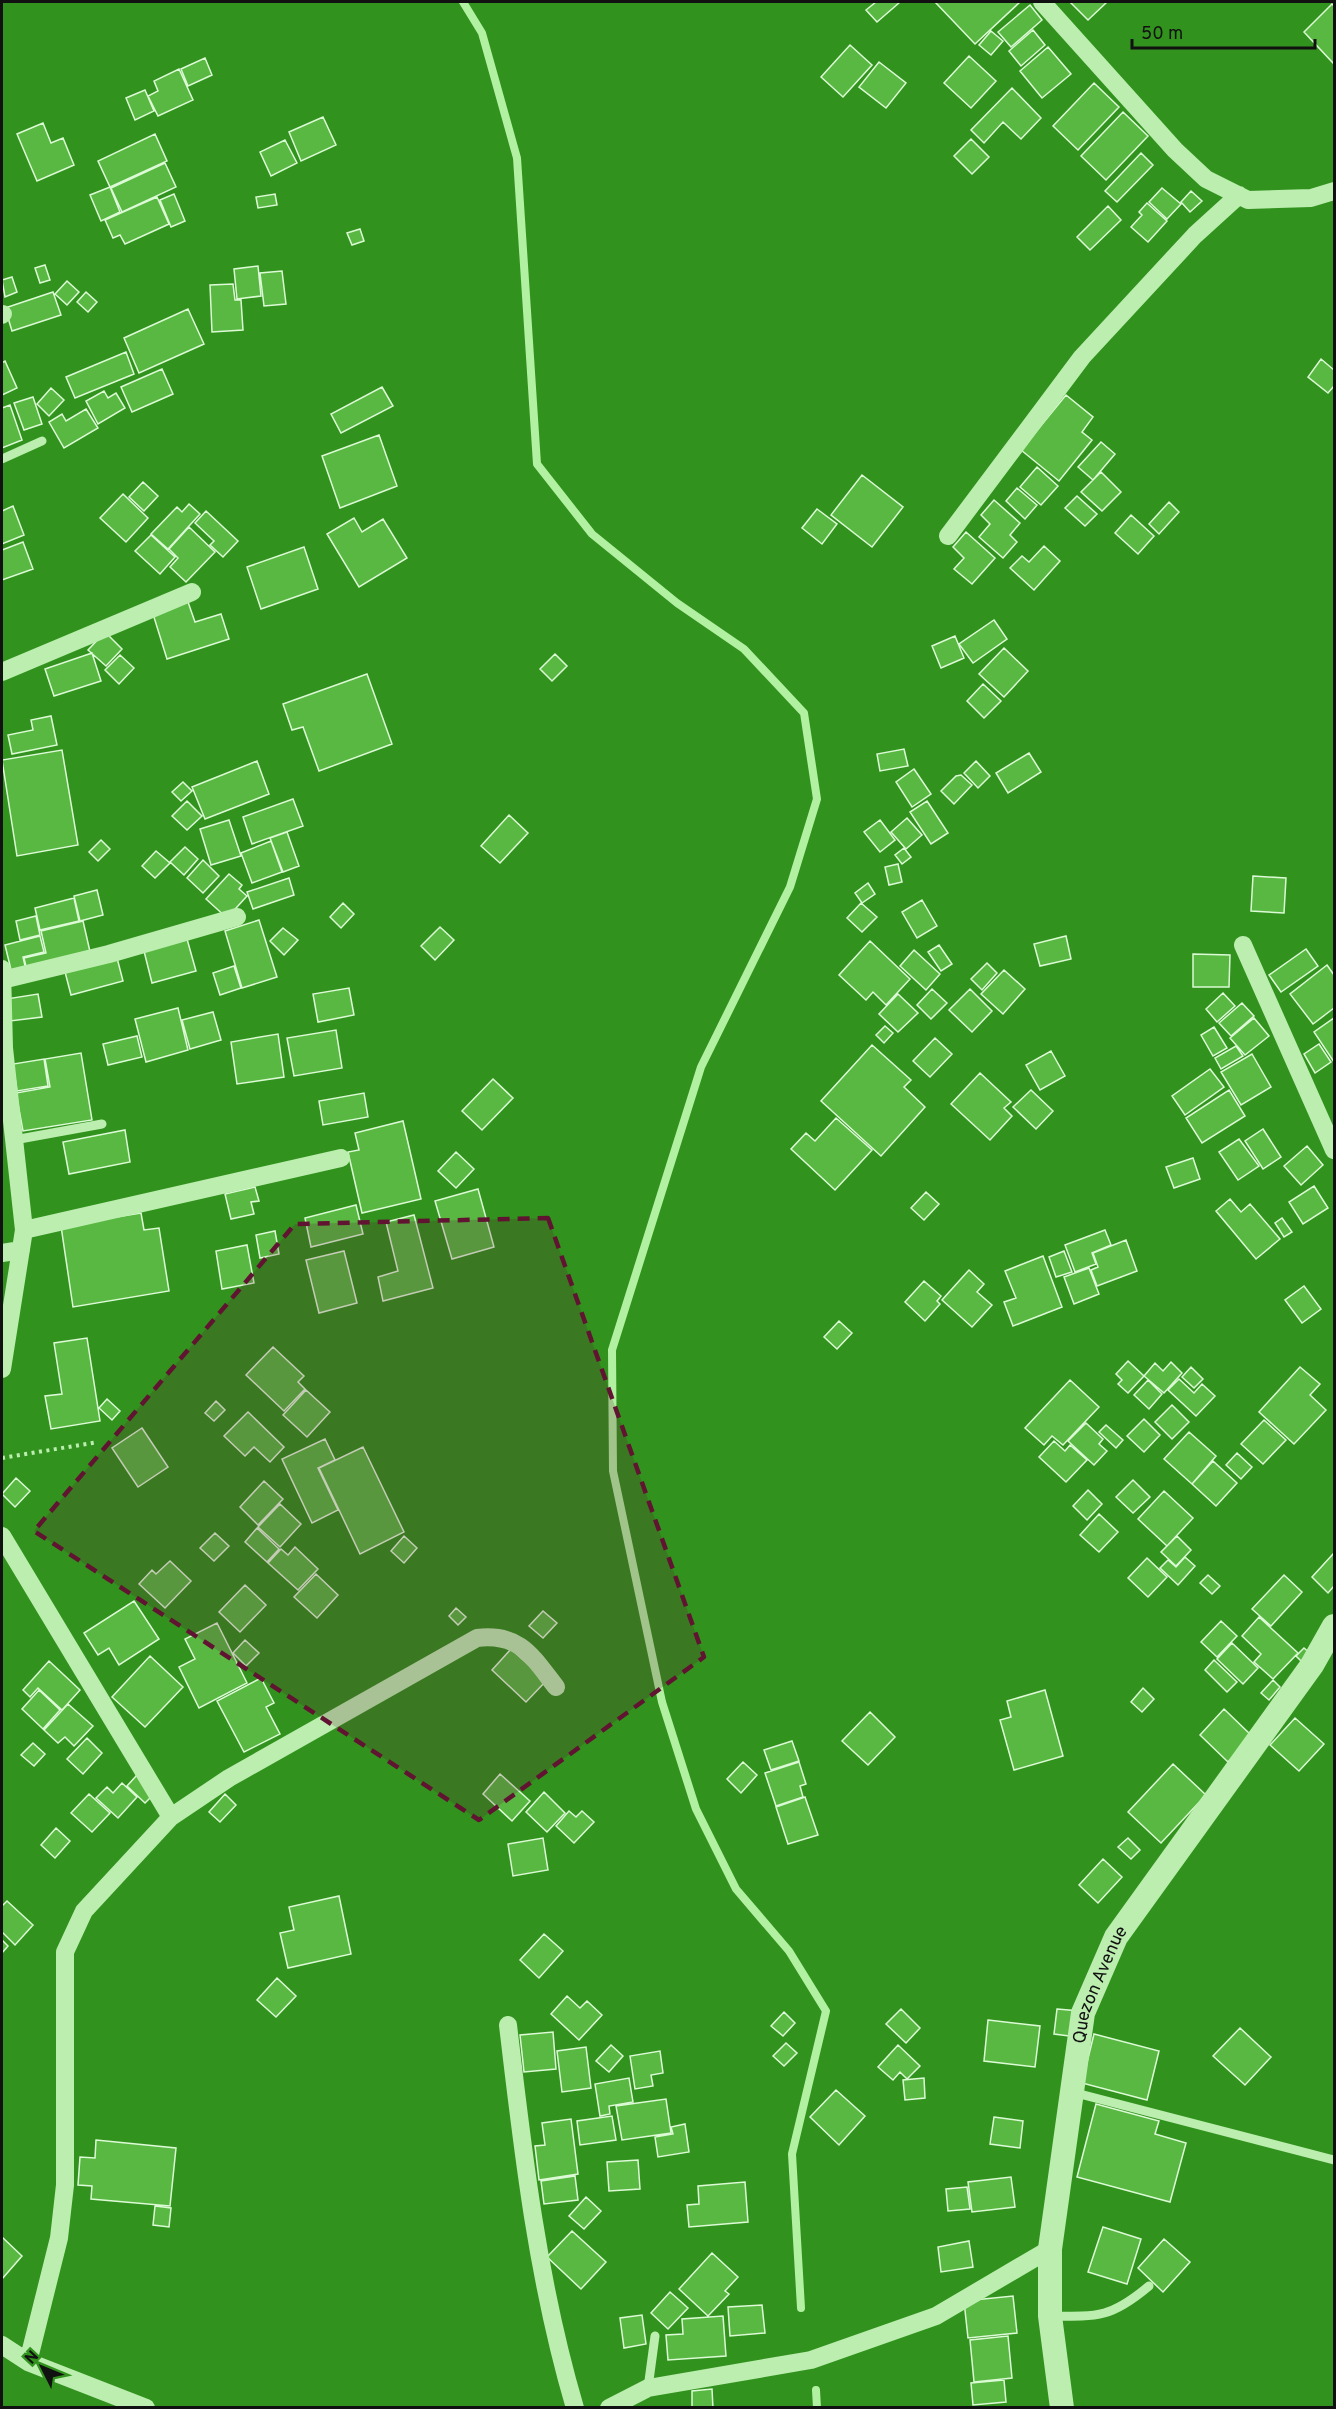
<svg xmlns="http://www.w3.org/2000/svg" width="1336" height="2409" font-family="Overpass,sans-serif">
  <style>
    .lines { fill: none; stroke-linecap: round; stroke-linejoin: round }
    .stream { stroke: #b2f0a2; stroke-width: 8 }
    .building { fill: #58b842; stroke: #dcfad5; stroke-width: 1.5 }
    .path { stroke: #bbeeaf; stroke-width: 4; stroke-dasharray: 3 4.5; stroke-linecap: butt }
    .service { stroke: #bbeeaf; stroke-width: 9 }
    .minor { stroke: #bbeeaf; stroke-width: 18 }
    .tertiary { stroke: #bbeeaf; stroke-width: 24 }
    .marked { fill: #611432; fill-opacity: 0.2; stroke: #611432; stroke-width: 4.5; stroke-dasharray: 12 8; stroke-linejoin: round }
    .labels { text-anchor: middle; stroke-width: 4.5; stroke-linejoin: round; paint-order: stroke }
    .street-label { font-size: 18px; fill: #111; stroke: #32921e }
  </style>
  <rect width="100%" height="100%" fill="#32921e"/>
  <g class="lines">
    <path class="stream" d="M463 2 482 33 517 158 537 464 592 534 677 603 744 649 804 713 817 799 790 887 701 1067 612 1350 613 1471 662 1702 696 1809 736 1889 789 1951 826 2011 792 2154 801 2308
      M816 2390 817 2408"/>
  </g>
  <path class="building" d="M876 2H900L877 22 866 10Z
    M935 2H1020L975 44Z
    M1070 2H1107L1088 20Z
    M1332 4 1334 6V64L1304 32Z
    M1030 5 1042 20 1011 47 998 32Z
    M1033 30 1045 45 1021 66 1009 51Z
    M991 31 1003 41 991 55 979 45Z
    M850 45 872 65 843 97 821 77Z
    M1048 47 1071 74 1042 98 1020 71Z
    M969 56 996 81 971 108 944 83Z
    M205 58 212 75 188 86 181 69Z
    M879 62 906 83 886 108 859 87Z
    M179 69 193 100 158 116 148 96 158 91 154 81Z
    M1094 83 1119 107 1078 150 1053 126Z
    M1012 88 1041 118 1021 139 1003 122 984 143 971 130Z
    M145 90 154 111 135 120 126 98Z
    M1123 112 1148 136 1106 180 1081 156Z
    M323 117 336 145 301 161 289 132Z
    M43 123 51 143 63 138 74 165 37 181 17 134Z
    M155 134 167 161 110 187 98 161Z
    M971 139 989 157 972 174 954 156Z
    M285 140 297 163 271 176 260 152Z
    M1141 153 1153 165 1117 202 1105 191Z
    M165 163 176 187 122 212 111 188Z
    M110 187 120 212 101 221 90 195Z
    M1162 188 1181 204 1167 219 1149 202Z
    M1191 191 1202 201 1190 212 1181 202Z
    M174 194 185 221 171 227 160 200Z
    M275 194 277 205 258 208 256 197Z
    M157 197 169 224 125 244 120 235 113 238 105 220Z
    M1147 203 1167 221 1148 242 1131 227 1142 215 1139 212Z
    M1108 206 1121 220 1090 250 1077 237Z
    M360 229 364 241 352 245 347 233Z
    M45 265 50 280 40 283 35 268Z
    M258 266 261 296 237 299 234 269Z
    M282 271 286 304 264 306 260 273Z
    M12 277 17 292 5 297 2 280Z
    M67 281 79 292 67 305 55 294Z
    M233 284 235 300H241L243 330 212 332 210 285Z
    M53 292 61 315 12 331 5 308Z
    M86 292 97 302 88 312 77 302Z
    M188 309 204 344 139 373 124 338Z
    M126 352 134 374 75 398 66 377Z
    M1321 359 1334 370V386L1328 393 1308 377Z
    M5 361 17 388 2 395V363Z
    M162 369 173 394 132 412 121 387Z
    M382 387 393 406 341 433 331 414Z
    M51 388 64 400 49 416 37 404Z
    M104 391 108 398 116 393 125 408 98 424 86 401Z
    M1066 395 1093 417 1082 432 1092 440 1059 481 1021 450Z
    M33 397 42 424 24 430 14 403Z
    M10 405 22 440 2 448V408Z
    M86 409 98 428 64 448 49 422 62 414 66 421Z
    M379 435 397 486 340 508 322 456Z
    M1101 442 1115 454 1093 480 1078 467Z
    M1037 467 1058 486 1041 505 1020 487Z
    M1101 472 1121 492 1102 511 1081 492Z
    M862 475 903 507 872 547 831 515Z
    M143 482 158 496 144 511 129 497Z
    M1017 488 1037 505 1025 519 1006 501Z
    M123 494 148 518 126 542 100 518Z
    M1077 496 1097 514 1085 526 1065 508Z
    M994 500 1020 523 1010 535 1017 542 1003 558 979 537 990 524 981 515Z
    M1169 502 1179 512 1159 534 1149 524Z
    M189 504 200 514 168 549 151 534 177 507 182 512Z
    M13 506 24 535 2 544V511Z
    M817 509 837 524 822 544 802 528Z
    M206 511 238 541 223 557 210 545 214 541 195 523Z
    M1131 515 1154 536 1138 554 1115 533Z
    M354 518 362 532 383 519 407 558 359 587 327 534Z
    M189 527 215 552 186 582 170 567 178 558 169 549Z
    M966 532 995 558 972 584 954 569 964 558 953 547Z
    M151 535 175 557 160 574 135 551Z
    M23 542 33 569 2 580V550Z
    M1044 546 1060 561 1034 590 1010 568 1022 556 1029 562Z
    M304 547 318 589 261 609 247 567Z
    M188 602 195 622 221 614 229 639 167 659 153 614Z
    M994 620 1007 639 973 663 959 644Z
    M105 632 122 649 106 666 88 650Z
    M955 636 964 658 941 668 932 646Z
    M1004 648 1028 671 1004 697 979 674Z
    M92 653 101 681 54 696 45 669Z
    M555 654 567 666 552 681 540 669Z
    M120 655 134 668 119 684 105 670Z
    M367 674 392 744 319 771 303 727 292 730 283 704Z
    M983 684 1001 701 984 718 967 701Z
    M51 716 57 745 12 754 8 735 33 730 31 720Z
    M904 749 908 766 880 771 877 754Z
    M62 750 78 845 17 856 2 760Z
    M1029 753 1041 772 1008 793 996 773Z
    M257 761 269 794 205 819 192 787Z
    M976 761 990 776 978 788 964 773Z
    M914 769 931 794 912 807 896 782Z
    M961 775 972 785 954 804 941 791 956 776Z
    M183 782 192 791 181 801 172 792Z
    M293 799 303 826 252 844 243 817Z
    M187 801 202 816 187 830 172 816Z
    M927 801 948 833 931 844 910 812Z
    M509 815 528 833 500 863 481 846Z
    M907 818 922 835 906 849 891 832Z
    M229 820 241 856 211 865 200 829Z
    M880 820 895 840 880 852 864 832Z
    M287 832 299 866 283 872 270 838Z
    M101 840 110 849 98 861 89 852Z
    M271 841 282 872 252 883 241 853Z
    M185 847 198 859 184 875 170 862Z
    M904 848 911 857 902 864 895 855Z
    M156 851 170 863 155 878 142 866Z
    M203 860 219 876 203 893 187 878Z
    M898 864 902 882 889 885 885 867Z
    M229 874 242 885 239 889 247 896 227 918 206 899Z
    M1253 876 1286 878 1284 913 1251 911Z
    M289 878 294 895 253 909 247 892Z
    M868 883 875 894 862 903 855 893Z
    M97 890 103 915 80 921 74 896Z
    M74 898 79 921 40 930 35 908Z
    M922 900 937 926 917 938 902 912Z
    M343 903 354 914 341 928 330 917Z
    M861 903 877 917 862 932 847 918Z
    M36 916 40 935 20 940 16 921Z
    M259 920 277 977 242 988 225 931Z
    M83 921 91 956 27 971 24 958 46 953 41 931Z
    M440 927 454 940 435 960 421 946Z
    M283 928 298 940 284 955 270 941Z
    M40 936 44 952 23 957 26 970 12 974 5 945Z
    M1066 936 1071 959 1040 966 1034 944Z
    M187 939 196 971 152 983 144 951Z
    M870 941 910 979 886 1005 873 992 866 1000 839 975Z
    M939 945 952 964 941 971 928 952Z
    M1306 949 1318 966 1281 992 1269 975Z
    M914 950 940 974 926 990 900 966Z
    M116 954 123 981 71 995 64 968Z
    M1193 954 1230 955 1229 987H1193Z
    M987 963 997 973 982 990 971 979Z
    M1327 965 1334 975V1008L1313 1024 1290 994Z
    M234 966 241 988 220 995 213 973Z
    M1004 970 1025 989 1003 1014 981 994Z
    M349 988 354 1015 318 1022 313 994Z
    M932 989 947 1003 931 1019 917 1005Z
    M970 989 992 1011 972 1032 949 1010Z
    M1223 993 1235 1006 1217 1022 1206 1009Z
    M38 994 42 1017 10 1021 6 999Z
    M898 994 918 1013 898 1032 879 1014Z
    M1242 1003 1254 1016 1231 1036 1219 1023Z
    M178 1008 188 1050 146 1062 135 1019Z
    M213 1012 221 1040 190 1049 182 1020Z
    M1254 1018 1269 1036 1245 1055 1230 1038Z
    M1334 1018V1062L1314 1032Z
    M885 1026 893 1033 884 1043 876 1035Z
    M1214 1027 1227 1048 1213 1056 1201 1035Z
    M336 1030 342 1068 294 1076 287 1038Z
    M278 1034 284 1077 237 1084 231 1042Z
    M137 1036 142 1057 108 1065 103 1044Z
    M935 1038 952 1054 930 1077 913 1061Z
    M1319 1044 1331 1062 1315 1073 1304 1054Z
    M872 1045 911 1080 904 1087 925 1107 881 1156 821 1101Z
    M1236 1046 1243 1056 1221 1069 1215 1058Z
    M1051 1051 1065 1076 1040 1090 1026 1065Z
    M81 1053 92 1120 23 1131 16 1093 50 1087 45 1059Z
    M1252 1054 1271 1087 1241 1105 1221 1072Z
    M44 1059 48 1086 17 1091 13 1064Z
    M1210 1069 1224 1087 1185 1115 1172 1096Z
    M980 1073 1011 1102 1004 1108 1012 1116 990 1140 951 1104Z
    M493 1079 513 1098 482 1130 462 1111Z
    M1031 1090 1053 1111 1036 1129 1013 1107Z
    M1229 1090 1245 1116 1202 1143 1186 1118Z
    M364 1093 368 1117 323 1125 319 1101Z
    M836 1118 872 1150 835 1190 791 1149 806 1133 815 1141Z
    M403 1121 421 1199 362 1213 348 1152 359 1150 355 1133Z
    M1263 1129 1281 1157 1263 1169 1245 1141Z
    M125 1130 130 1162 69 1174 63 1142Z
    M1239 1139 1259 1166 1238 1180 1219 1152Z
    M1307 1146 1323 1165 1301 1185 1284 1166Z
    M456 1152 474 1169 456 1188 438 1171Z
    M1193 1158 1200 1179 1174 1188 1166 1167Z
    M1314 1186 1328 1208 1303 1224 1289 1202Z
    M255 1187 259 1201 251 1202 254 1214 231 1219 225 1194Z
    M478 1189 494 1247 452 1259 435 1201Z
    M926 1192 939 1204 924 1220 911 1208Z
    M1230 1199 1241 1212 1250 1204 1280 1239 1256 1259 1216 1211Z
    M356 1205 363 1234 311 1247 305 1218Z
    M141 1213 144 1230 159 1228 169 1291 73 1307 61 1226Z
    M414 1215 433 1288 383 1301 378 1277 398 1271 386 1222Z
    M1282 1218 1292 1232 1284 1237 1275 1223Z
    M1105 1230 1111 1245 1092 1253 1096 1264 1075 1272 1065 1245Z
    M275 1231 279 1254 260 1258 256 1235Z
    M1126 1240 1137 1271 1097 1286 1091 1270 1098 1267 1093 1253Z
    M247 1245 254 1283 222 1289 216 1251Z
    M344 1251 357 1303 319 1313 306 1260Z
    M1064 1251 1072 1272 1056 1277 1049 1257Z
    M1043 1256 1062 1307 1013 1326 1004 1302 1016 1298 1005 1271Z
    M1089 1268 1099 1294 1074 1304 1064 1277Z
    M969 1270 984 1284 977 1292 992 1305 972 1327 942 1300Z
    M924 1281 941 1296 937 1301 940 1304 925 1321 905 1302Z
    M1304 1286 1321 1309 1302 1323 1285 1300Z
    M839 1321 852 1333 837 1349 824 1337Z
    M87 1338 100 1421 51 1429 45 1396 62 1394 54 1343Z
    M273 1347 304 1376 298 1382 305 1389 284 1411 246 1375Z
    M1128 1361 1144 1376 1128 1393 1118 1384 1122 1380 1116 1374Z
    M1171 1362 1182 1373 1164 1393 1144 1376 1155 1363 1163 1371Z
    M1191 1367 1203 1379 1194 1388 1182 1377Z
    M1300 1367 1320 1384 1310 1395 1326 1410 1294 1444 1259 1412Z
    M1179 1379 1194 1393 1202 1384 1215 1396 1196 1416 1168 1390Z
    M1070 1380 1099 1407 1063 1445 1052 1436 1044 1445 1025 1428Z
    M1148 1380 1162 1394 1149 1409 1134 1395Z
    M306 1390 330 1412 307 1437 283 1415Z
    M107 1399 120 1411 112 1420 99 1408Z
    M216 1401 225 1410 214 1421 205 1413Z
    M1172 1405 1189 1422 1172 1439 1155 1422Z
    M248 1412 284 1447 270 1462 254 1447 245 1456 224 1436Z
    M1144 1419 1160 1435 1144 1452 1127 1436Z
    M1264 1420 1286 1440 1263 1464 1241 1444Z
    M1086 1423 1103 1439 1099 1444 1107 1451 1094 1465 1068 1441Z
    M1106 1425 1123 1440 1116 1448 1099 1432Z
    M142 1428 168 1467 138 1487 112 1448Z
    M1189 1432 1216 1456 1192 1484 1164 1459Z
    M325 1439 335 1460 318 1468 338 1510 312 1523 282 1459Z
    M1054 1441 1065 1451 1070 1445 1087 1460 1066 1482 1039 1457Z
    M363 1447 404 1532 360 1554 319 1468Z
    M1237 1453 1252 1467 1241 1479 1226 1465Z
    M1213 1461 1237 1483 1216 1506 1192 1484Z
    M16 1478 30 1491 15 1507 2 1494Z
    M1133 1480 1150 1497 1133 1513 1116 1497Z
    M264 1481 283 1499 258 1525 240 1507Z
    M1088 1490 1102 1504 1087 1520 1073 1506Z
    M1164 1491 1193 1518 1167 1546 1138 1519Z
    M280 1504 301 1524 280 1547 258 1527Z
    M1099 1514 1118 1532 1099 1552 1080 1535Z
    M257 1528 279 1549 267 1562 245 1542Z
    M215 1533 229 1546 214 1561 200 1548Z
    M404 1536 417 1548 404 1563 391 1551Z
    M1177 1536 1191 1550 1176 1566 1161 1552Z
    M295 1547 318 1569 298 1590 268 1563 281 1549 288 1555Z
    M1334 1553V1586L1328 1593 1312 1577Z
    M1185 1557 1195 1566 1178 1585 1160 1568 1168 1560 1176 1567Z
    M1147 1558 1167 1577 1148 1597 1128 1578Z
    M170 1561 191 1581 165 1608 139 1584 152 1570 156 1574Z
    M316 1574 338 1595 317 1618 294 1597Z
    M1208 1575 1220 1586 1212 1594 1200 1583Z
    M1284 1575 1302 1592 1271 1626 1252 1609Z
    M245 1585 266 1605 240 1632 219 1612Z
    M134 1601 159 1639 119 1665 109 1648 98 1655 84 1633Z
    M456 1608 466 1617 458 1625 449 1616Z
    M543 1611 557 1623 543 1638 529 1626Z
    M1259 1617 1298 1653 1273 1679 1254 1662 1261 1654 1242 1636Z
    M1221 1621 1237 1636 1217 1657 1201 1642Z
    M217 1623 247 1683 199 1708 179 1667 195 1659 185 1639Z
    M245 1640 259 1653 246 1666 233 1653Z
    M1232 1643 1258 1668 1243 1684 1217 1659Z
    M1304 1648 1313 1656 1305 1665 1296 1656Z
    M511 1649 546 1681 526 1702 492 1670Z
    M150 1656 183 1687 145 1727 112 1697Z
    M1214 1660 1237 1682 1227 1692 1205 1670Z
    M49 1661 80 1690 62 1710 38 1688 30 1697 23 1690Z
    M261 1678 274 1703 266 1707 280 1734 244 1752 217 1701Z
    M1273 1680 1280 1687 1269 1700 1261 1693Z
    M1143 1688 1154 1699 1142 1712 1131 1702Z
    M39 1690 60 1710 43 1729 22 1709Z
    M1045 1690 1063 1756 1014 1770 1000 1720 1011 1717 1007 1701Z
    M68 1704 93 1726 74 1746 65 1737 58 1743 44 1730Z
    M1224 1709 1252 1736 1228 1762 1200 1735Z
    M870 1712 895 1737 868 1765 842 1741Z
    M1295 1718 1324 1744 1299 1771 1270 1745Z
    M87 1738 102 1753 83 1774 67 1759Z
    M792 1741 799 1761 771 1770 764 1750Z
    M33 1743 45 1754 34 1766 21 1755Z
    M743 1762 757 1775 741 1793 727 1779Z
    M799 1762 806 1784 800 1786 803 1797 776 1806 765 1773Z
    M1173 1764 1206 1795 1161 1843 1128 1812Z
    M500 1774 530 1801 512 1821 483 1794Z
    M137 1775 161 1787 145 1803 127 1786Z
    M122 1783 137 1797 118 1818 96 1798 107 1787 113 1793Z
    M544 1792 565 1813 547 1832 526 1812Z
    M89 1794 110 1813 92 1832 71 1813Z
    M225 1794 236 1805 220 1822 209 1812Z
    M805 1797 818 1835 788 1844 776 1807Z
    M569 1811 576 1817 582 1811 594 1822 574 1843 556 1826Z
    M56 1828 70 1841 55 1858 41 1845Z
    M543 1838 548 1870 513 1876 508 1844Z
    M1128 1838 1140 1850 1131 1859 1118 1847Z
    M1103 1859 1122 1877 1098 1903 1079 1885Z
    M339 1896 351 1954 288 1968 280 1933 294 1930 289 1907Z
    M7 1901 33 1925 15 1945 2 1932V1906Z
    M544 1934 563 1951 539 1978 520 1960Z
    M2 1940 8 1946 2 1953Z
    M277 1978 296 1996 276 2017 257 2000Z
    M567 1996 580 2008 587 2001 602 2015 579 2040 551 2014Z
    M901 2009 920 2028 906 2043 886 2024Z
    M1057 2009 1080 2011 1077 2037 1054 2034Z
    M784 2012 795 2023 783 2036 771 2026Z
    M988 2020 1040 2026 1035 2067 984 2061Z
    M1240 2028 1271 2057 1245 2085 1213 2056Z
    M553 2032 556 2069 524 2072 520 2035Z
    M1094 2034 1159 2051 1147 2100 1082 2083Z
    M786 2043 797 2053 784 2066 773 2056Z
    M611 2045 623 2056 609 2072 596 2061Z
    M898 2045 920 2066 907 2079 900 2072 893 2080 878 2067Z
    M586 2047 591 2088 562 2092 557 2051Z
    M660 2051 663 2073 651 2075 653 2086 635 2089 630 2056Z
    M629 2078 633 2102 609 2106 610 2114 600 2116 595 2084Z
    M924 2078 925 2098 905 2100 903 2080Z
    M836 2090 865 2116 839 2145 810 2117Z
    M666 2099 671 2133 622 2140 616 2106Z
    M1096 2104 1159 2121 1155 2134 1186 2143 1170 2202 1077 2177Z
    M612 2116 616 2140 580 2145 577 2121Z
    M994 2117 1023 2121 1020 2148 990 2144Z
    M571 2119 578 2174 539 2180 535 2146 545 2145 542 2123Z
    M685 2124 689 2152 658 2157 655 2137 673 2134 671 2127Z
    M96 2140 176 2148 170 2206 91 2199 92 2186 78 2185 80 2157 95 2158Z
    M638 2160 640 2189 609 2191 607 2162Z
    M575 2176 578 2200 544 2204 541 2181Z
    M1011 2177 1015 2207 972 2212 968 2182Z
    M745 2182 748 2222 689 2227 687 2205 699 2204 698 2186Z
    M967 2187 970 2209 948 2211 946 2189Z
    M586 2197 601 2211 584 2229 569 2216Z
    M155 2206 171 2208 169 2227 153 2225Z
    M1103 2227 1141 2239 1127 2284 1088 2272Z
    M572 2231 606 2262 581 2289 547 2257Z
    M2 2237 22 2256 2 2279Z
    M1164 2239 1190 2262 1163 2292 1138 2268Z
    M969 2241 973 2267 941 2272 938 2247Z
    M712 2253 738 2277 725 2291 729 2294 708 2316 679 2289Z
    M670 2292 688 2308 668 2329 651 2313Z
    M1013 2296 1017 2333 968 2338 964 2301Z
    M762 2305 765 2333 730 2336 728 2307Z
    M642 2315 646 2344 624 2348 620 2318Z
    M723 2316 726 2356 668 2360 666 2335 683 2334 682 2319Z
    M1008 2336 1012 2378 974 2382 970 2340Z
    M1004 2380 1006 2402 973 2405 971 2383Z
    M712 2389 713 2408H692V2391Z"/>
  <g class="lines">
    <path class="path" d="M2 1458 98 1442"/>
    <path class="service" d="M2 459 42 441
      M14 1140 102 1124
      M1072 2092 1334 2160
      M1052 2316C1099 2317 1112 2317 1149 2286
      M648 2388 655 2336"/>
    <path class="minor" d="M1042 2 1175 150 1206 179 1248 200 1311 198 1334 191
      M2 315 3 314
      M948 536 1082 357 1195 235 1239 195
      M2 672 192 592
      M1243 945 1334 1150
      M2 969 4 1048 24 1230 2 1369
      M2 980 109 954 237 917
      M24 1230 341 1158
      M2 1253 21 1250
      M2 1536 171 1817
      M508 2025C523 2154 538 2283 575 2408
      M2 2345 28 2362 146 2408
      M28 2362 59 2238 65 2185V1952L84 1911 171 1817 229 1778 477 1638C520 1633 532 1656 556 1687
      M609 2408 648 2388 811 2360 936 2316 1050 2249"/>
    <path class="tertiary" id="s1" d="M1062 2408 1050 2316V2249L1083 2013 1116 1937 1312 1665 1334 1626"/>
  </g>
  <path class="marked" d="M548 1218 704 1657 479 1820 34 1531 295 1224Z"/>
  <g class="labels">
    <g class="street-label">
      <text dy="6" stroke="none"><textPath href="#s1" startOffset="430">Quezon Avenue</textPath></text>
    </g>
  </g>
  <rect width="1336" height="2409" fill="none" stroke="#111111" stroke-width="6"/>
  <g transform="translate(42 2367) rotate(313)" stroke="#32921e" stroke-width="4.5" paint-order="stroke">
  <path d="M0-4.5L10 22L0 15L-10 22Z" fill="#111111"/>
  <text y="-9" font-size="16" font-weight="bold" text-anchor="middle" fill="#111111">N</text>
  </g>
  <path d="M1132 39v9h183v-9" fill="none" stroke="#111111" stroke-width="3"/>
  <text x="1141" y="39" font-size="18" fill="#111111" stroke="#32921e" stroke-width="4.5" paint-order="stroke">50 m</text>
</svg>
